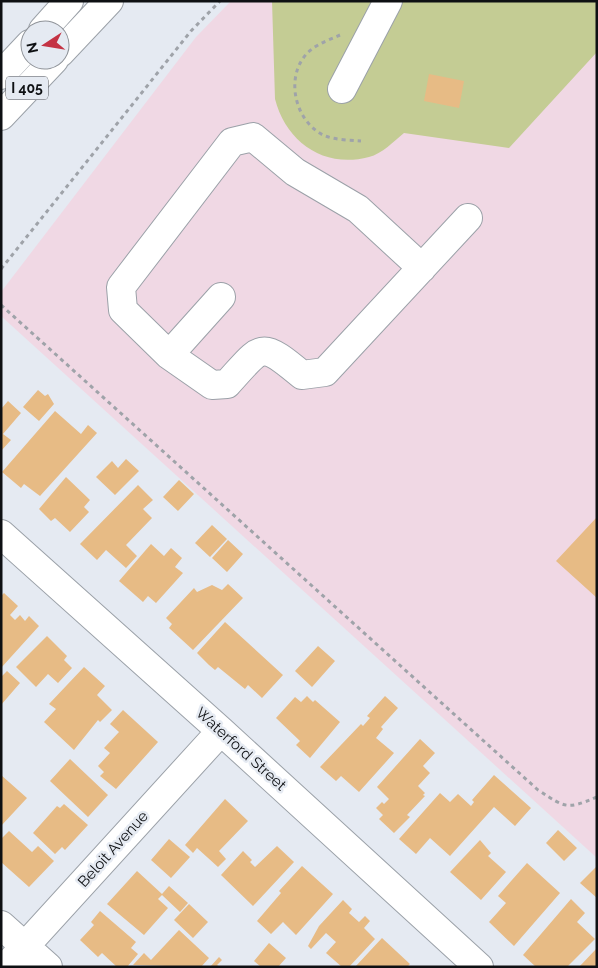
<svg xmlns="http://www.w3.org/2000/svg" width="598" height="968" font-family="Raleway,sans-serif">
  <style>
    .medical { fill: #f0d8e4 }
    .green { fill: #c4cc94 }
    .building { fill: #e7bb85 }
    .lines { fill: none; stroke-linecap: round; stroke-linejoin: round }
    .minor-casing { stroke: #9ba1a8; stroke-width: 30 }
    .highway-casing { stroke: #9ba1a8; stroke-width: 30 }
    .path { stroke: #9fa3a9; stroke-width: 3; stroke-dasharray: 4 4; stroke-linecap: butt }
    .minor { stroke: #fff; stroke-width: 28 }
    .highway { stroke: #fff; stroke-width: 28 }
    .labels { text-anchor: middle; stroke-width: 5; stroke-linejoin: round; paint-order: stroke }
    .shield { fill: #e5eaf2; stroke: #4e5156; stroke-width: 1 }
    .shield-label { font-size: 14px; font-weight: bold; fill: #0e1013 }
    .street-label { font-size: 15px; fill: #0e1013; stroke: #e5eaf2 }
  </style>
  <rect width="100%" height="100%" fill="#e5eaf2"/>
  <path class="medical" d="M231 1H597V858L1 316V292L196 37Z"/>
  <path class="green" d="M272 1H597V52L509 148 404 133C394 141 382 154 369 157 324 169 286 142 275 99Z"/>
  <path class="building" d="M429 74 464 81 459 108 424 101Z
    M38 390 45 396 48 394 54 404 39 421 23 407Z
    M8 401 21 413 3 434 11 440 1 451V409Z
    M55 411 81 434 88 425 97 433 40 496 24 484 21 488 2 472Z
    M126 459 139 471 115 495 96 477 112 461 118 468Z
    M66 477 90 500 84 507 89 512 70 532 55 518 51 521 39 509Z
    M179 480 194 494 178 511 163 497Z
    M138 485 153 500 143 509 152 518 126 545 137 556 126 568 106 550 97 560 80 544Z
    M597 517V598L556 561Z
    M212 525 227 539 210 557 195 543Z
    M228 540 243 554 227 572 212 558Z
    M151 544 164 556 171 548 182 558 175 567 183 573 156 603 148 596 143 602 119 581Z
    M228 584 243 598 193 650 169 628 172 624 166 618 194 588 197 592 212 585 222 590Z
    M4 593 18 606 10 615 15 620 20 615 25 621 29 616 39 626 1 668V596Z
    M225 622 283 675 262 698 248 685 245 689 218 667 215 670 209 665 197 653Z
    M47 636 67 656 64 660 72 668 58 683 48 674 36 687 16 667Z
    M318 646 335 661 312 687 295 671Z
    M84 667 105 686 97 695 112 710 100 722 98 720 74 750 44 722 56 709 49 704Z
    M7 671 20 683 1 705V677Z
    M307 696 313 702 315 700 340 722 310 758 296 745 300 741 276 718 295 697 301 702Z
    M385 696 398 708 381 727 383 729 376 738 394 753 359 792 341 776 336 781 320 767 361 724 363 726 370 718 367 716Z
    M123 710 158 742 116 789 100 776 104 772 98 766 110 753 104 748 119 732 110 724Z
    M420 739 435 753 423 766 430 773 418 786 425 793 423 795 425 796 407 815 410 817 394 833 379 819 383 815 376 808 382 802 384 804 389 799 377 787Z
    M70 759 108 795 88 817 50 781Z
    M1 775 27 798 1 826Z
    M494 775 531 808 515 826 494 807 450 856 430 838 416 854 399 839 440 793 450 802 458 794 471 806 474 802 472 800Z
    M225 799 248 821 219 851 226 859 218 867 197 848 193 853 185 845Z
    M64 804 88 825 65 850 62 847 55 854 33 833 57 806 60 808Z
    M558 830 577 848 564 861 546 843Z
    M9 831 32 852 38 846 54 861 29 887 1 862V839Z
    M169 839 190 857 171 878 151 860Z
    M480 840 491 853 488 856 506 872 481 900 450 872Z
    M277 846 294 862 253 906 221 875 243 851 252 860 250 862 255 867Z
    M527 863 560 893 514 946 489 922 506 903 498 896Z
    M302 866 333 894 296 935 283 922 271 934 257 921 281 893 279 891Z
    M597 866V898L580 883Z
    M137 871 162 894 169 886 188 903 180 912 162 895 158 899 168 908 144 935 107 904Z
    M571 899 585 913 577 922 595 939 567 967H536L523 955Z
    M343 900 352 909 349 913 359 922 365 916 370 921 364 928 375 939 349 967H342L326 953 336 942 326 933 311 949 308 946 319 926Z
    M189 904 208 922 193 938 174 920Z
    M100 911 136 942 131 948 138 954 127 967H117L102 953 98 957 80 940 94 925 91 922Z
    M179 930 209 958 201 967 133 965 144 953 151 960Z
    M382 938 410 964 407 967H355Z
    M269 943 286 958 278 967H261L254 961Z
    M597 948V967H579Z
    M219 957 222 960 217 965 220 967H210Z"/>
  <g class="lines">
    <defs>
      <path id="minor" d="M342 89 388 1
        M221 297 169 355 212 385 227 384C262 346 259 339 302 375L325 372 468 218
        M169 355 123 310 121 287 232 142 253 137 295 172 358 209 422 268
        M1 534 221 731 479 967
        M1 925 48 967
        M6 967 221 731"/>
      <path id="highway" d="M43 30 69 1
        M60 53 109 1
        M1 75 30 44
        M1 116 54 60"/>
    </defs>
    <use href="#minor" class="minor-casing"/>
    <use href="#highway" class="highway-casing"/>
    <path class="path" d="M340 35C331 39 320 43 312 49 284 70 292 119 323 135 334 140 349 140 361 141
      M1 269 191 31 220 1
      M1 305 538 790C566 808 566 810 597 797"/>
    <use href="#minor" class="minor"/>
    <use href="#highway" class="highway"/>
  </g>
  <g class="labels">
    <rect class="shield" x="6" y="76.5" width="42" height="23" rx="4"/>
    <g class="shield-label">
      <text x="27" y="93">I 405</text>
    </g>
    <g class="street-label">
      <text transform="translate(241 749) rotate(42)" y="5">Waterford Street</text>
      <text transform="translate(113 849) rotate(-48)" y="5">Beloit Avenue</text>
    </g>
  </g>
  <rect width="598" height="968" fill="none" stroke="#0e1013" stroke-width="5"/>
  <g transform="translate(45 45) rotate(258)"><circle r="24" fill="#e5eaf2" stroke="#8f9399"/>
  <path d="M0-4L9 19L0 12L-9 19Z" fill="#c43344"/>
  <text y="-8" font-size="14" font-weight="bold" text-anchor="middle" fill="#0e1013">N</text>
  </g>
</svg>
